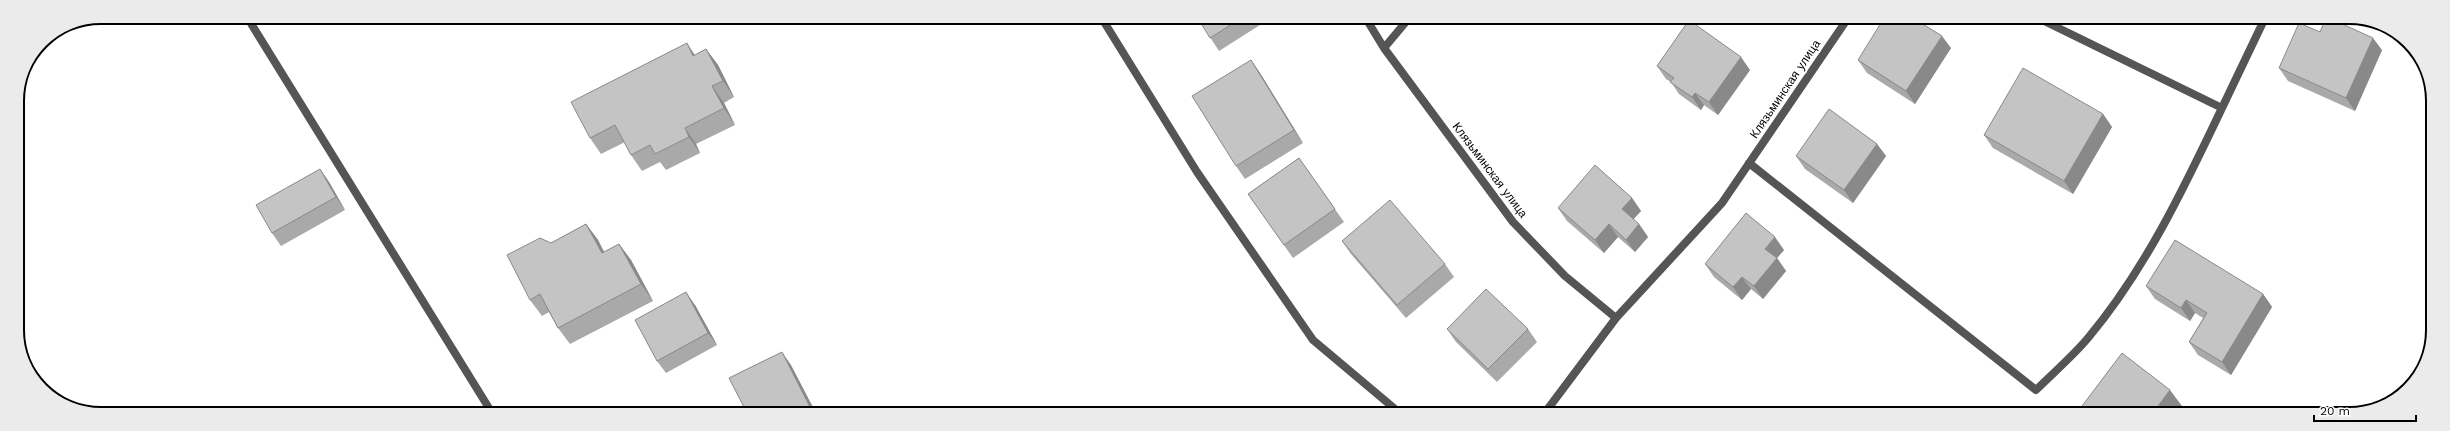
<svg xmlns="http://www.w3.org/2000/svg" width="2450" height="431" font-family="'Work Sans',sans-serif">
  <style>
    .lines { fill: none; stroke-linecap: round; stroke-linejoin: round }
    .minor { stroke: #555; stroke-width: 8 }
    .wall { fill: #a9a9a9 }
    .shaded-wall { fill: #898989 }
    .building { fill: #c4c4c4; stroke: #898989 }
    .labels { text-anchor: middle; stroke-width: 4; stroke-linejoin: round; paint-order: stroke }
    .street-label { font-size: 12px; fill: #000; stroke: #fff }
    .rim { fill: none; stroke: #000; stroke-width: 2 }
  </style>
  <rect width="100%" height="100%" fill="#fff"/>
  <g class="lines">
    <path class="minor" d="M247 17 492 413
      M1101 17 1197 172 1313 340 1401 414
      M1365 17 1384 48 1513 222 1565 276 1616 318
      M1384 48 1410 17
      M2222 108 2265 18
      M1749 163 2036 390C2053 373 2072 357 2088 338 2145 270 2184 188 2222 108L2038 18
      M1544 414 1616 318 1722 203 1848 18"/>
  </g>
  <path class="wall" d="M1197 17H1270L1271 18 1219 51Z
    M2320 32 2382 50 2355 111 2288 81 2279 68Z
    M1951 48 1915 104 1867 73 1858 60Z
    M706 49 718 65 734 97 724 103 735 125 696 144 700 153 666 170 660 162 642 171 631 155 625 142 601 154 590 138 695 55Z
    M1251 60 1260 73 1303 143 1245 179 1236 166Z
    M1657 66 1750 70 1718 115 1704 105 1701 110 1679 94 1671 82 1666 79Z
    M2103 114 2112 127 2073 194 1993 148 1984 135Z
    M1877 144 1886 156 1853 203 1805 169 1796 156Z
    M1299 158 1344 222 1293 258 1248 194Z
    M320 169 329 182 345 210 281 246 272 233Z
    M1632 198 1641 211 1633 219 1639 224 1648 237 1635 252 1618 237 1604 253 1567 221 1558 208Z
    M586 224 598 240 604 252 619 244 631 260 653 301 570 344 558 328 549 312 542 316 530 300 551 243Z
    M1342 241 1445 264 1454 277 1406 318 1351 254Z
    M1784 250 1777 258 1786 271 1763 299 1751 289 1742 300 1714 277 1705 264Z
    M2146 286 2263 294 2272 307 2231 375 2198 355 2189 342 2203 318 2195 313 2190 321 2155 299Z
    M695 305 717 345 666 373 657 361Z
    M1447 329H1528L1537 342 1497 382 1456 342Z"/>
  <path class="shaded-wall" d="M1942 36 1951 48 1915 104 1906 91Z
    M2373 38 2382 50 2355 111 2346 98Z
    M687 43 698 60 693 56Z
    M706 49 718 65 734 97 723 81Z
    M1741 57 1750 70 1718 115 1709 102Z
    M1251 60 1260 73 1303 143 1294 130Z
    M712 86 724 103 735 125 724 108Z
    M1695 93 1704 105 1701 110 1692 97Z
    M2103 114 2112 127 2073 194 2064 181Z
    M685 128 696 144 700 153 689 137Z
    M1877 144 1886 156 1853 203 1844 190Z
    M320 169 329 182 345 210 336 197Z
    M1632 198 1641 211 1631 222 1622 209Z
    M586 224 598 240 613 270 602 253Z
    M1609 224 1618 237 1604 253 1595 240Z
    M1639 224 1648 237 1635 252 1626 240Z
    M1775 237 1784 250 1777 258 1786 271 1763 299 1754 286 1765 249Z
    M619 244 631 260 653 301 641 284Z
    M1742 277 1751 289 1742 300 1733 287Z
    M686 292 695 305 717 345 708 333Z
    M2263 294 2272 307 2231 375 2222 362Z
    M2186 300 2195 313 2190 321 2181 308Z
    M782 352 791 365 816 413H813Z
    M2170 390 2182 406 2176 414H2152Z"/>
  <path class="building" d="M1197 17H1243L1210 38Z
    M1884 18H1913L1942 36 1906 91 1858 60Z
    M2326 18H2329L2373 38 2346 98 2279 68 2299 23 2320 32Z
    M1689 20 1741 57 1709 102 1695 93 1692 97 1670 82 1674 78 1657 66Z
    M687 43 693 56 706 49 723 81 712 86 724 108 685 128 689 137 655 154 650 145 631 155 615 125 590 138 571 102Z
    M1251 60 1294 130 1236 166 1192 96Z
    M2023 68 2103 114 2064 181 1984 135Z
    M1829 109 1877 144 1844 190 1796 156Z
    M1299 158 1335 209 1284 245 1248 194Z
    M1595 165 1632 198 1622 209 1639 224 1626 240 1609 224 1595 240 1558 208Z
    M320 169 336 197 272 233 256 205Z
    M1390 200 1445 264 1397 305 1342 241Z
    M1746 213 1775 237 1765 249 1777 258 1754 286 1742 277 1733 287 1705 264Z
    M586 224 602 253 619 244 641 284 558 328 540 294 530 300 507 255 540 238 551 243Z
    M2175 240 2263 294 2222 362 2189 342 2207 313 2186 300 2181 308 2146 286Z
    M1486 289 1528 329 1488 369 1447 329Z
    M686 292 708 333 657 361 635 320Z
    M782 352 813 413H747L729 378Z
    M2122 353 2170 390 2152 414H2076Z"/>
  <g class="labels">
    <g class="street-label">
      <text transform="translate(1785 89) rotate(-56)" y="4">Клязьминская улица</text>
      <text transform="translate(1490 170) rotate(53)" y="4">Клязьминская улица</text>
    </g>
  </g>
  <path d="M0 0H2450V431H0ZM101 24H2349A77 77 0 0 1 2426 101V330A77 77 0 0 1 2349 407H101A77 77 0 0 1 24 330V101A77 77 0 0 1 101 24Z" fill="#ebebeb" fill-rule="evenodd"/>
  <path class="rim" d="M101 24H2349A77 77 0 0 1 2426 101V330A77 77 0 0 1 2349 407H101A77 77 0 0 1 24 330V101A77 77 0 0 1 101 24Z"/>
  <path d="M2314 415v6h102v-6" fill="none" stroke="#000000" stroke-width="2"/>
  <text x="2320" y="415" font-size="12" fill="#000000" stroke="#ffffff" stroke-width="3" paint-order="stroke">20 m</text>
</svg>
